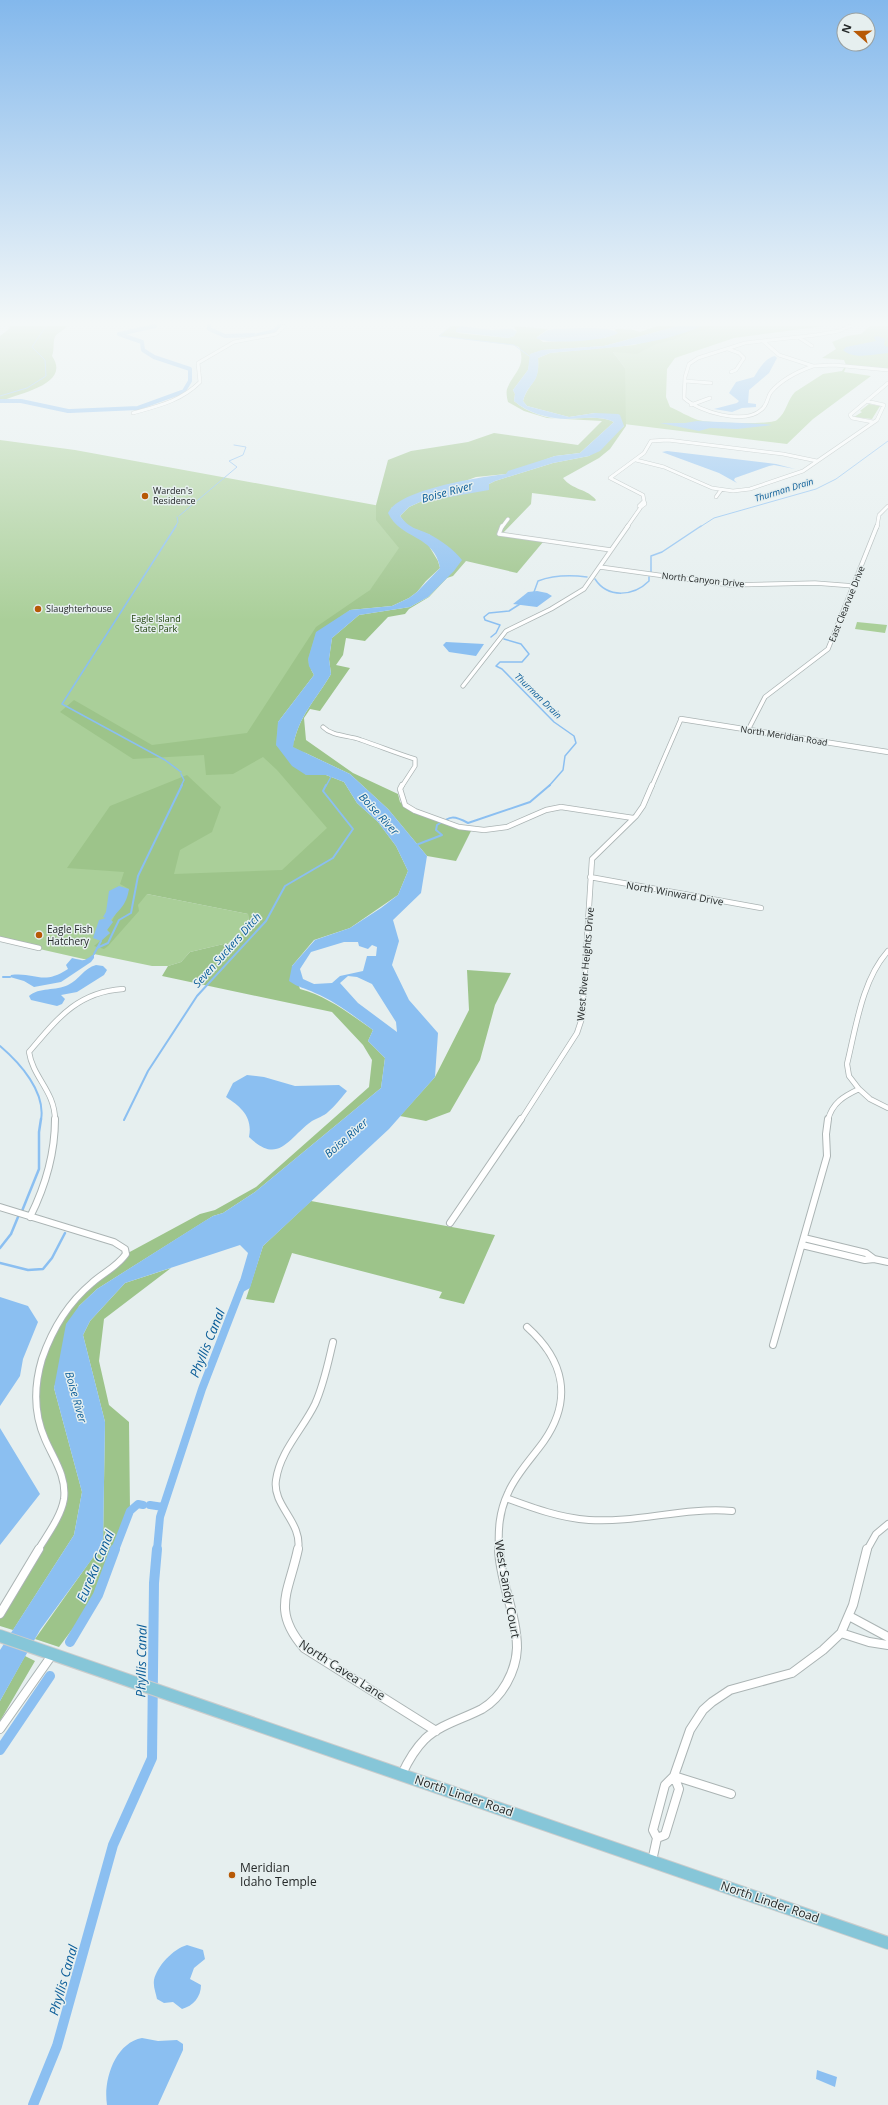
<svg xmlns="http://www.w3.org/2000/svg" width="888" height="2105" font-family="'Open Sans',sans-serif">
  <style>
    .green { fill: #aacf99 }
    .forest { fill: #9dc48a }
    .water { fill: #8bbff1; fill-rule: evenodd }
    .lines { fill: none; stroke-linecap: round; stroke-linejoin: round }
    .stream-far3 { stroke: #8bbff1; stroke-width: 1 }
    .stream-far2 { stroke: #8bbff1; stroke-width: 1.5 }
    .stream-far1 { stroke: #8bbff1; stroke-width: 2 }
    .stream { stroke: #8bbff1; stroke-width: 2.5 }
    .canal-far2 { stroke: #8bbff1; stroke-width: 4 }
    .canal-far1 { stroke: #8bbff1; stroke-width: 8 }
    .canal { stroke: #8bbff1; stroke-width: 10 }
    .minor-far4-casing { stroke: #abb4b4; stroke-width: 4 }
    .minor-far3-casing { stroke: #abb4b4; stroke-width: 5 }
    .minor-far2-casing { stroke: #abb4b4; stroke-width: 6 }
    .minor-far1-casing { stroke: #abb4b4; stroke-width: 8 }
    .minor-casing { stroke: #abb4b4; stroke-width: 10 }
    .tertiary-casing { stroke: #abb4b4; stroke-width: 6 }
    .primary-casing { stroke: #cbcccc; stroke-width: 14 }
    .minor-far4 { stroke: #fff; stroke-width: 3 }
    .minor-far3 { stroke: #fff; stroke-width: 3.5 }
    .minor-far2 { stroke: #fff; stroke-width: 4.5 }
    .minor-far1 { stroke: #fff; stroke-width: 6 }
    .minor { stroke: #fff; stroke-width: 8 }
    .tertiary { stroke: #fff; stroke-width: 4.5 }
    .primary { stroke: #86c6d8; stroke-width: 12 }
    .poi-dot { fill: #b75906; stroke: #e6efef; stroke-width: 1.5 }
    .labels { text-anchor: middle; stroke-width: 3; stroke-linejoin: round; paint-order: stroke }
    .far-water-label { font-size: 9px; font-style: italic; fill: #085b97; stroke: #e6efef }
    .far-poi-label { font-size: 9px; fill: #252929; stroke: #e6efef; text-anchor: start }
    .far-street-label { font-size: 9px; fill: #252929; stroke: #e6efef }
    .far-park-label { font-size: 9px; fill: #163b00; stroke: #e6efef }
    .street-label { font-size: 10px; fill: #252929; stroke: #e6efef }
    .poi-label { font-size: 10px; fill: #252929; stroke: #e6efef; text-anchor: start }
    .water-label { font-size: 11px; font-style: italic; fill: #085b97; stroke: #e6efef }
    .near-street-label { font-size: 12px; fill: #252929; stroke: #e6efef }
    .near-poi-label { font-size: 12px; fill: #252929; stroke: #e6efef; text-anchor: start }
    .near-water-label { font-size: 13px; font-style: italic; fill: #085b97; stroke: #e6efef }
  </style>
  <rect width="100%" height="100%" fill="#e6efef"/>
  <path class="green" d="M702 326H824L734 338 675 358 667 369 666 397 670 407C679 411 689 417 698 420 708 423 771 425 777 420 787 412 787 400 795 392L823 374 842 371 846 365 844 360 822 358 836 349 832 342 847 336 861 334 870 326H888V369L846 367 844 372 871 376 813 419 787 444 624 424 625 368 613 352Z
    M869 404 880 406 872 419 854 417 862 412 860 411Z
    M0 440 75 450 391 508 422 540 350 610 278 722 408 871 147 894 248 914 249 927 232 942 190 952 181 962 168 966H152L94 954 88 960 35 948 0 938Z
    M857 622 887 625 885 633 855 629Z"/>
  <path class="forest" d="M10 326H67C64 330 59 332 56 335 52 341 55 349 52 356 72 385 18 393 0 402V336L9 329Z
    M452 326H461L457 329 458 333 508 338 514 336 517 331 513 326 548 329 537 337 543 342 605 338 617 332 615 331 616 329 634 330 640 332 657 326H678L604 346 543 350 531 354 528 370 513 390 515 394 514 401C528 413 547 419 566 419 582 419 598 415 614 422L580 453 555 456 506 474 476 477 391 508 406 532 422 540 429 546 438 561 440 568 426 581 417 592 409 598 392 606 350 610 316 633 308 659 309 666 314 675 278 722 276 745 306 775H326L344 782 357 803 378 822 396 846 408 871 398 895 350 928 314 940 292 966 300 989C327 996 350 1014 373 1030L368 1041 385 1058 381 1088 255 1192 223 1213 213 1216 97 1289 79 1306 54 1388 82 1492 74 1535 13 1630 0 1626V1614L59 1514 64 1486 36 1407 38 1371 69 1305 126 1254 200 1214 215 1210 256 1187 369 1087 372 1060 363 1045 332 1012 162 976 168 966 181 962 190 952 232 942 249 927 248 914 147 894 138 905 139 911 108 946 104 949 94 946 110 933 107 930 129 889 120 884 124 872 67 868 110 806 187 775 221 807 212 832 180 850 174 874 282 870 327 828 277 770 263 757 233 774 206 775 204 755 133 759 60 712 74 700 152 745 247 733 316 627 370 590 399 548 376 520V505L388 460 411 451 468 442 494 433 578 445 602 421 547 418 524 411 508 402C507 398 506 393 507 389 513 373 527 367 519 347L513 345 439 336Z
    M702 326H712L704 331 688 333 672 340 656 344 637 354 613 352 625 368 626 426 610 449 599 458 563 478C572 490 588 489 596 500L595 501 532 493 531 504 500 536 543 542 517 573 466 561 453 576 447 578 429 597 409 609 405 614 388 617 365 641 346 638 343 655 336 665 350 668 320 711 310 709 304 718 306 740 353 773 398 794 400 802 407 808 472 829 456 861 427 856 388 809 350 774 293 747C298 716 316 700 331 674L329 659 332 638 359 615 410 607 428 597 449 575 430 535 407 526 400 516 409 507 420 502 489 489V484L495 481 553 463 589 456 624 426 595 413 569 417 527 406 523 401C529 381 540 384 538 358L550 353 634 345Z
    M467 970 511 973 495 1005 480 1060 450 1112 426 1121 400 1116 435 1077 469 1010Z
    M311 1201 495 1235 464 1304 439 1298 442 1292 292 1253 274 1303 246 1299 263 1246Z
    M171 1268 104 1319 99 1361 109 1405 129 1422 130 1511 98 1595 59 1647 35 1639 103 1543 105 1422 83 1335 90 1321 125 1283Z
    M25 1656 35 1661 0 1721V1701Z"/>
  <path class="water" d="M461 326 491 330 512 329 517 332 514 336 508 338 456 332V329Z
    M678 326H702C654 347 601 348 550 353L538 358C540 386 529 380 523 401L527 406 569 417 595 413 618 414 620 415 624 426 600 451 589 456 553 463 495 481 489 484V490L420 502 409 507 400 516C410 529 416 528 429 534 442 541 453 549 462 560L454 571 428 597 410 607 359 615 332 638 329 659 331 674C316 700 298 716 293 747L350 774 388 809 427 856 421 893 393 920 399 941 392 965 409 1000 438 1033 435 1077 389 1129 263 1246 250 1288 243 1292 237 1291 248 1253 240 1245 125 1283 90 1321 83 1335 105 1422 103 1544 40 1630 0 1701V1650L74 1535 82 1492 54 1388 66 1324 79 1306 97 1289 203 1222 213 1216 223 1213 255 1192 381 1088 385 1058 368 1041 373 1030C355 1017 335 1001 315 993 305 988 299 988 289 981L292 966 315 940 350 928 381 908 398 895 408 871 396 846 378 822 357 803 344 782 326 775H306L292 766 276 745 278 722 314 675 309 666 308 659 316 632 350 610 392 606 409 598 417 592 440 568C435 535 400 539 388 513 399 489 481 477 506 474L508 471 555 456 580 453 614 422C598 415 582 419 565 419 547 418 528 413 514 401L515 394 513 390 528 370 530 354 542 350 604 346ZM344 942H358L359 946 368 949 372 945 377 947 376 956H367L363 971 340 976 332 983 314 984 303 979 300 969 311 952ZM348 976 357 977 372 984 396 1022 397 1032 358 1003 340 983Z
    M548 330C561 329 608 325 618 333 608 341 546 345 536 338Z
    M878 336 885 339 884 345 888 347V353C875 354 853 360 843 350L846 347 876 341 874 337Z
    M775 356 777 358 769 373 749 390 748 403 756 404V407L742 408 732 412 714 409 737 403 739 401 729 393 736 382 754 377C759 369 765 358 775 356Z
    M697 421 765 424 772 425 737 429 710 428 699 431 660 423H685Z
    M667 451 776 464 795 469 774 465 769 466 735 478 734 480 737 483 719 473 662 452Z
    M537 591 547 593 552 596 537 607 513 604 528 592Z
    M446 642 484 644 476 656 449 652 443 645Z
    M119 886 129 889C126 906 121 907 111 920L113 922 107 930 110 933 101 941 93 938 99 920 106 918 103 917 106 912 109 891Z
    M94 954V958L91 962 61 982 34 987 24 981 10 977 11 975C36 972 42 986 68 969L66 965 72 958C86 961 82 962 94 954Z
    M96 965 103 966 107 970 104 975 77 992 61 995 65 999 62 1004 57 1006 31 1000 29 996C39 987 56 991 68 985 79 980 84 968 96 965Z
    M247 1075 264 1077 295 1086 339 1085 347 1091C341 1098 335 1106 328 1112 324 1116 317 1118 312 1121 288 1138 279 1166 249 1137 253 1117 241 1107 226 1097L233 1083Z
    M0 1297 28 1306 38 1322 23 1359 20 1376 0 1406Z
    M0 1428 40 1494 0 1545Z
    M187 1945 203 1950 205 1959 194 1968 190 1979 201 1985C201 1997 193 2006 182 2009L173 2002 164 2003 157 1999C156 1993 153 1987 154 1980 157 1966 173 1949 187 1945Z
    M142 2038 158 2041 177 2040 183 2044V2050L158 2105H107C103 2080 115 2043 142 2038Z
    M817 2070 837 2077 835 2087 816 2079Z"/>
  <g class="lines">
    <path class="stream-far3" d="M451 326 439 336 514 345 532 358
      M0 396 27 388 46 376 45 360 32 347 46 326
      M179 516 237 467 229 461 243 455 246 447 234 445
      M175 527 178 522 177 517
      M700 527 714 518 816 489 836 479 888 441"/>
    <path class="stream-far2" d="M176 526 62 704 165 760 181 772
      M651 572V556L662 552 701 526
      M595 579C608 599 634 596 649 581V577
      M534 592 538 581C554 575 571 575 587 577
      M491 637 496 633 500 625 485 620 484 617 489 613 509 611 520 604
      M504 639 521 644 529 654 522 662H500L496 666 502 669 554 722 574 736 576 743 565 756 563 770 549 786
      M181 774 184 780 181 786
      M326 786 332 775"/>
    <path class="stream-far1" d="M416 845 442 835 436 830 437 825C451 816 453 815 468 823L530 802 550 785
      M97 948 108 943 119 920 131 913 138 876 182 785
      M94 954 101 941
      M3 977H10
      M0 1046C20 1063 46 1092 41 1120
      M124 1120 148 1071 197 996 266 921 285 886 333 858 353 829 323 791 326 785"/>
    <path class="stream" d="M22 1211 39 1169V1132L41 1119
      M0 1248 11 1234 18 1217
      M0 1263 28 1270 43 1269 52 1258 65 1233"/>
    <path class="canal-far2" d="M155 326 119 334 142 342 143 350 154 357 190 369V381L184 391
      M209 326V329L225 336 254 335
      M258 335 275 331 279 326
      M0 401H21L68 411
      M70 411 138 408 182 392"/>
    <path class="canal-far1" d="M150 1505 163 1507
      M115 1550 130 1511 138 1504 143 1505
      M157 1550 160 1517 202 1389 243 1283"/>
    <path class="canal" d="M70 1642 98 1595 115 1549
      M0 1750 50 1676
      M33 2105 57 2046 113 1845 152 1758 154 1583 157 1549"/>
    <defs>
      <path id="minor-far4" d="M798 337 812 346
        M763 341 779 355 813 366 834 365 888 370
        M728 349 739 353 744 358 736 370 731 372
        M813 366C799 371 781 380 771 392 767 397 768 405 761 410 744 425 699 412 684 398L685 377 689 364 698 358 745 343 816 335 839 331 850 326
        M685 381 711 383
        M691 405 710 398
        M133 413C158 406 181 401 200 382L198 363 234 342 276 334 284 326
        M873 422 852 418 850 415 888 383
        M636 460 664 467 712 488 733 491 750 489 803 471 877 420 884 405 866 401
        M716 497 721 490
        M644 501 645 504 641 507 639 506Z
        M644 501 643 495 610 478 644 453 651 441 668 440 783 454 817 461
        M502 527 508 519
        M627 527 641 507
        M877 527 879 515 888 506"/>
      <path id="minor-far3" d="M502 526 499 534 611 550
        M600 567 730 585 815 583 854 586
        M463 686 506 631 551 609 584 589 628 526
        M323 727C333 737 349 735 361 740 379 746 396 753 415 759V766L402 786
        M748 730 765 697 828 649 877 526
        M652 786 681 719"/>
      <path id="minor-far2" d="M402 785 400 789 405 805 415 811 459 827 484 830 507 827 546 810 561 807 633 818
        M590 877 761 908
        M0 939 39 948
        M859 1089 870 1099 888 1108
        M55 1120C55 1091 33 1078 29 1052 57 1019 77 992 123 989
        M521 1120 577 1033 582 1018 592 859 636 816 643 806 652 785
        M828 1120C832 1103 844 1096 859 1089L849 1076 847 1064C856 1027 862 980 888 951"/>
      <path id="minor-far1" d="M0 1207 114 1242 125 1249 126 1254C117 1267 103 1273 92 1283 68 1303 52 1330 42 1359 34 1386 33 1412 45 1439 53 1458 67 1476 64 1499 61 1517 47 1535 38 1550
        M30 1217C45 1187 55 1153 55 1119
        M450 1223 521 1119
        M802 1245 865 1260 874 1259 866 1253 804 1238
        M874 1259 888 1262
        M773 1345 827 1156 826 1134 828 1119
        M506 1498C533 1508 560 1518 589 1520 637 1523 684 1507 732 1511
        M298 1550C303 1522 272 1506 276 1480 280 1451 303 1429 315 1404 324 1384 328 1363 333 1342
        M499 1550C498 1530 499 1512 508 1493 516 1474 532 1458 544 1441 573 1399 564 1360 527 1327
        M867 1550 876 1534 888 1524"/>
      <path id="minor" d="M298 1549C289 1592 271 1610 304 1648L436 1731
        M0 1614 39 1549
        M849 1616 888 1637
        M841 1633 869 1642 888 1645
        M0 1729 52 1655
        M402 1774C408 1761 415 1749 425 1739 441 1724 463 1719 482 1709 502 1697 516 1672 517 1648 517 1614 500 1583 499 1549
        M674 1776 679 1789 665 1835 657 1838 653 1830 665 1785Z
        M731 1794 674 1776 690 1730 703 1710 712 1702 730 1690 792 1673 823 1650 841 1633 853 1605 867 1549
        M652 1861 657 1838"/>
      <path id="tertiary" d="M681 719 888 752"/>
      <path id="primary" d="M0 1636 888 1943"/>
    </defs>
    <use href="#minor-far4" class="minor-far4-casing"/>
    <use href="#minor-far3" class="minor-far3-casing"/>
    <use href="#minor-far2" class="minor-far2-casing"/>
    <use href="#minor-far1" class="minor-far1-casing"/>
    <use href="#minor" class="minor-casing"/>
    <use href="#tertiary" class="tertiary-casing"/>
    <use href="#primary" class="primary-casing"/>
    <use href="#minor-far4" class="minor-far4"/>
    <use href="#minor-far3" class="minor-far3"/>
    <use href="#minor-far2" class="minor-far2"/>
    <use href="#minor-far1" class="minor-far1"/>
    <use href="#minor" class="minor"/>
    <use href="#tertiary" class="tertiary"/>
    <use href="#primary" class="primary"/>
  </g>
  <linearGradient id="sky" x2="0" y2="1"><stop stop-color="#83b8ec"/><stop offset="0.52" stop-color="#f4f8f8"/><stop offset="1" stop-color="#f4f8f8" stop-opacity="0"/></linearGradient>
  <rect width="888" height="621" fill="url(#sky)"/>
  <g class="poi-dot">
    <circle cx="145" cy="496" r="4"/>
    <circle cx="38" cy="609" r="4"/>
    <circle cx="39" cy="935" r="4"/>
    <circle cx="232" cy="1875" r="4"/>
  </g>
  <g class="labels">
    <g class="far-water-label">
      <text transform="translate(784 490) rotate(-17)" y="3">Thurman Drain</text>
      <text transform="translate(538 696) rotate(44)" y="3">Thurman Drain</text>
    </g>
    <g class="far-poi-label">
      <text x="153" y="494">Warden's<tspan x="153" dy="10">Residence</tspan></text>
      <text x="46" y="612">Slaughterhouse</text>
    </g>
    <g class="far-street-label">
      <text transform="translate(703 580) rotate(6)" y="3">North Canyon Drive</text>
      <text transform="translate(847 604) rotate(-68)" y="3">East Clearvue Drive</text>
      <text transform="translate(784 736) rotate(9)" y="3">North Meridian Road</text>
    </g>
    <g class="far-park-label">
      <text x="156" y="622">Eagle Island<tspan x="156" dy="10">State Park</tspan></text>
    </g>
    <g class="street-label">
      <text transform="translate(675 893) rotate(10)" y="4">North Winward Drive</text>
      <text transform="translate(585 964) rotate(-85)" y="4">West River Heights Drive</text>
    </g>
    <g class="poi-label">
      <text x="47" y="933">Eagle Fish<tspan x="47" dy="12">Hatchery</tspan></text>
    </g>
    <g class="water-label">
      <text transform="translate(447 492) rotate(-15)" y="4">Boise River</text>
      <text transform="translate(379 814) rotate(47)" y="4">Boise River</text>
      <text transform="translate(227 950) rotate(-48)" y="4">Seven Suckers Ditch</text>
      <text transform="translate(346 1138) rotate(-41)" y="4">Boise River</text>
      <text transform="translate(76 1397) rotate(74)" y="4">Boise River</text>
    </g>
    <g class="near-street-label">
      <text transform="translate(507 1589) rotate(80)" y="4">West Sandy Court</text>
      <text transform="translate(342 1670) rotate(33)" y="4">North Cavea Lane</text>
      <text transform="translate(464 1796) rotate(19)" y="4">North Linder Road</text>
      <text transform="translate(770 1902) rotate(19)" y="4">North Linder Road</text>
    </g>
    <g class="near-poi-label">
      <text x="240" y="1872">Meridian<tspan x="240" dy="14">Idaho Temple</tspan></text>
    </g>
    <g class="near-water-label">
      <text transform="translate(207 1343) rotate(-68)" y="5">Phyllis Canal</text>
      <text transform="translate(95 1566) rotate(-67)" y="5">Eureka Canal</text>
      <text transform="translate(141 1661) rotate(-89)" y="5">Phyllis Canal</text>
      <text transform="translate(63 1980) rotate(-74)" y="5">Phyllis Canal</text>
    </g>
  </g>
  <g transform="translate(856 32) rotate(290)"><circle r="19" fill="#e6efef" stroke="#99a0a0"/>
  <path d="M0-3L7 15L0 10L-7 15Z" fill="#b75906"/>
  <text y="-6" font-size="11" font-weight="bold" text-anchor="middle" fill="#252929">N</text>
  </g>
</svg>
